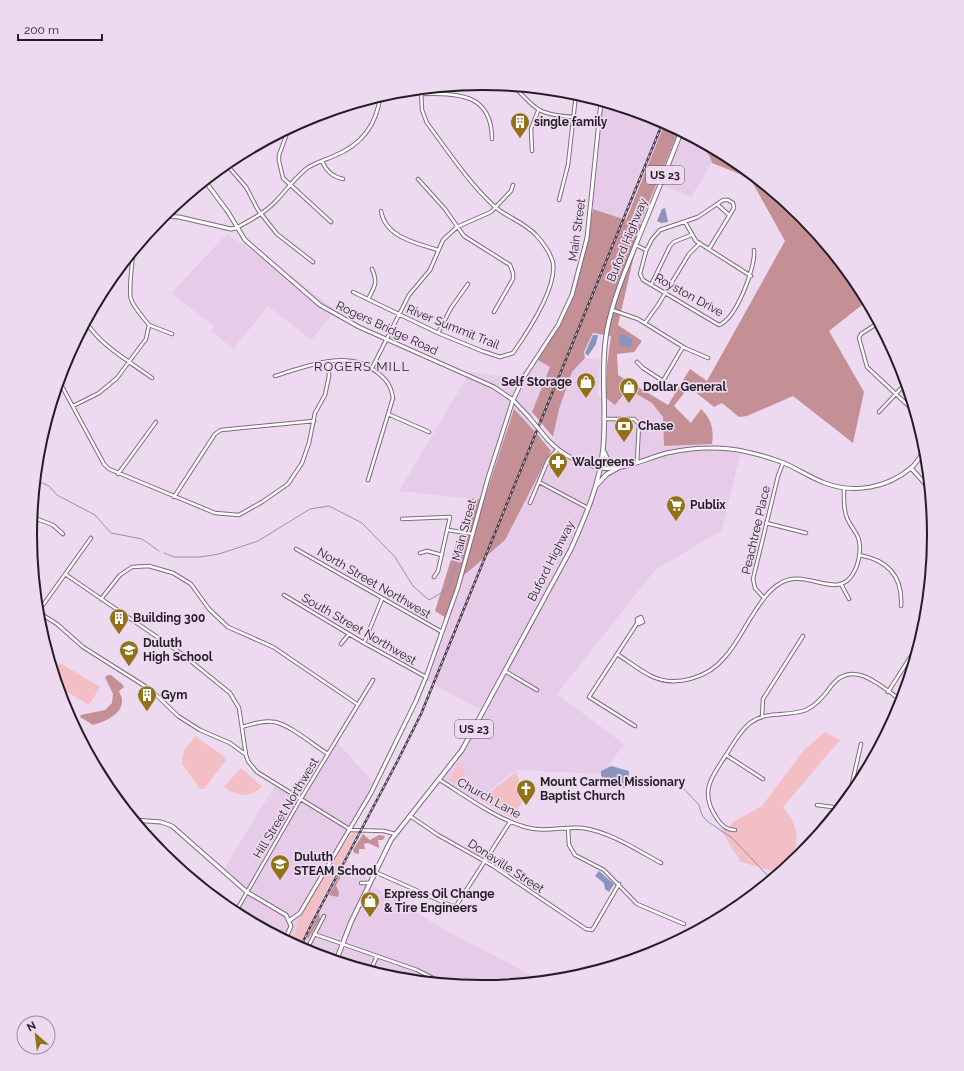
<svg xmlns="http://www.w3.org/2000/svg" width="964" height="1071" font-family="Raleway,sans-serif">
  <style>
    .built { fill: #e6cce9 }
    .green { fill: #f4bfc4 }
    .forest { fill: #c59095; fill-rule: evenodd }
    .water { fill: #8995c0 }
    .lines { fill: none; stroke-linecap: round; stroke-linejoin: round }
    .stream { stroke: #8995c0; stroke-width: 1 }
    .minor-casing { stroke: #7c6a7e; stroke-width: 4.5 }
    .tertiary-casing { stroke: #7c6a7e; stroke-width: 5 }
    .secondary-casing { stroke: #7c6a7e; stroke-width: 5 }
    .primary-casing { stroke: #7c6a7e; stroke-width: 5.5 }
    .minor { stroke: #fff; stroke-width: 2.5 }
    .tertiary { stroke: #fff; stroke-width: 3 }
    .secondary { stroke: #fff; stroke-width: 3 }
    .primary { stroke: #fff; stroke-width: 3.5 }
    .rail-casing { stroke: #4b424d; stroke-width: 2.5 }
    .rail { stroke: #edd9f0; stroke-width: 1; stroke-dasharray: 3; stroke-linecap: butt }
    .tertiary-bridge-casing { stroke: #7c6a7e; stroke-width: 5; stroke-linecap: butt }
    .tertiary-bridge { stroke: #fff; stroke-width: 3 }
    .labels { text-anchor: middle; stroke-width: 3.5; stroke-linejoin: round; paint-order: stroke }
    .shield { fill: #edd9f0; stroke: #605562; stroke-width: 1 }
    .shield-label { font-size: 11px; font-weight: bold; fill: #241d25 }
    .poi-label { font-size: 12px; font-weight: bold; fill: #241d25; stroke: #edd9f0; text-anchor: start }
    .street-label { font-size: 12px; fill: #241d25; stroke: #edd9f0 }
    .neighbourhood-label { font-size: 13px; letter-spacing: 1px; fill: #241d25; stroke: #edd9f0 }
    .rim { fill: none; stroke: #241d25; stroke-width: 2 }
  </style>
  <rect width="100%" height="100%" fill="#edd9f0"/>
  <path class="built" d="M603 102 655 118 665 123 626 220 593 209Z
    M676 137 700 146 711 156 712 163 691 197 657 183Z
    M227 234 288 274 336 310 311 340 268 306 233 349 211 331 214 326 171 293Z
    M585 358 600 360 598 397 606 398 615 405 628 389 652 403 663 417 664 446 701 444 742 447 722 530 655 570 557 694 624 744 602 774 516 770 476 801 440 777 464 744 483 711 423 679 462 577 505 540 551 452 559 409 572 372Z
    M538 360 550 367 532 412 539 436 514 410 484 500 399 491 470 372 515 378Z
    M337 742 375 784 337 850 378 889 448 932 543 981 482 987 394 979 309 953 233 913 247 889 224 869 258 813 277 783 303 798Z"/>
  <path class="green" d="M60 663 100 687 89 705 58 687 54 673Z
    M825 732 840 740 783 807C787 812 792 818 794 824 800 842 795 861 780 873L741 862 721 831 724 827 728 829 733 822 762 806 804 750Z
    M195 736 225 757 226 760 204 789H200L182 764 184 751Z
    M458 766 466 772 457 785 449 779Z
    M240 769H242L262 787C249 798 237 797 224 787Z
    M516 772 524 797 513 819 480 800Z
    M358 831 310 921 299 948 288 942 295 934 297 922 331 864 350 835Z"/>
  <path class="forest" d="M665 123C688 135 712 146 733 160 747 169 814 223 814 236L819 237 858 285 867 301 829 331 864 392 853 443 793 396 747 416 739 417 722 403 714 407 694 391V387L684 393 674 406 691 423 701 409C712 419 714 431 712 444L664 446 663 417 652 403 628 389 615 405 606 398 607 365 611 336 593 333 584 352 585 358 572 372 559 409 553 437 532 412 550 367 538 360 569 306 587 242 593 209 626 220ZM676 137C690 142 709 147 712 163L750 178 785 241 707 381 690 369 668 405 618 375 617 354 634 352 642 341 618 325 641 225 640 224Z
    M514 409 539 436 551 451 505 540 462 577 446 618 435 611 468 505V498L484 500Z
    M108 675H111L123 685 124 687 119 691C120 694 122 697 122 700 123 714 105 722 93 725L80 717 81 715 105 710 112 703 113 694 105 677Z
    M363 834 370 840 379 835 385 836 383 840H378L379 848 368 843 364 844 365 849H359V854L354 853 353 850Z
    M343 868 344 871 336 885 339 893 338 897 329 895Z
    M319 913 320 919 308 939 307 937Z"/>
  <path class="water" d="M665 208 668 222 661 223 657 221 662 209Z
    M624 334 633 339 630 348 619 345 620 335Z
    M593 335H598L596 344 588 356 585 353Z
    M611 766 629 771 628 784 625 788 614 785 601 776V771Z
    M599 871 614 884 609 892 605 889 604 883 595 876Z"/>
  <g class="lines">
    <path class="stream" d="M35 485 40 482 49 486 57 495 95 515 111 533 142 539 159 551
      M164 553 174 557H200L219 554 258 541 310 509 329 506 362 523 395 557 413 586 429 600 448 589 462 544
      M684 789 699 805 702 815 707 821 732 838 772 880"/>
    <defs>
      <path id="minor" d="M515 87C536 111 541 115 574 117
        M517 90 521 87
        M421 94C457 93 492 93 492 139
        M289 128 279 155V161L283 178 331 222
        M532 151 531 129 538 111
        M322 161C326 171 333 177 343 179
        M226 164 246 187 258 210 277 234 313 262
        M418 179 445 209 464 236 510 265 513 273V279L494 312
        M559 200 568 165 576 94
        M717 204 729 215
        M381 211C385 237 416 243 438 250
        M685 222 696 241 751 276
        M236 228C251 220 266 212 277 200 288 188 293 180 306 169 314 163 325 160 334 156 361 145 377 125 380 96
        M636 245 646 250
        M709 249 734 208 733 203 728 200H723L698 217 660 230 652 239 646 251 640 274 643 280 719 325C736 319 756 267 754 250
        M133 251C133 261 128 291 131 299 134 308 143 317 149 325
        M651 285 670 246 674 242 691 235
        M353 292 438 333 482 351 500 357 513 353C527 333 557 289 553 263 551 254 543 242 536 235 524 222 506 217 494 206 468 182 448 151 427 123L422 110 421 90
        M368 299C375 287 378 282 372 269
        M612 310 638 319 685 348 708 358
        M86 322C101 346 129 361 152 378
        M645 323 658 305 689 254 700 243
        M878 323 861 334 859 338 867 367 914 411
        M149 325 172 334
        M438 333 451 308 468 284
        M637 362 643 368 663 381 683 347
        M372 368 409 295 430 270 443 240 457 227 491 212 511 191 513 185
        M275 376C307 366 348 348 378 373 387 380 391 386 393 398L368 480
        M59 381 104 464 109 469 215 513 239 515 262 502 288 484 302 463 309 443 315 413 325 395 329 376 328 362
        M73 406 99 393 117 378 146 339 149 325
        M879 412 906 383
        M388 414 429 432
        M604 419H634L639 424 637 463
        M118 474 156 422
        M539 482 588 508
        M174 497 215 434 221 430 314 421
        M530 503 548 460 557 450
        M32 517 53 525 63 534
        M402 519 450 517 438 571 434 577
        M766 523 806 533
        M448 530 473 534
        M296 549 442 632
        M420 553 427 551 442 555
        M859 555C887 560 903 576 901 606
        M65 574 182 654 230 693 239 708 246 755 248 761 257 772 351 830 384 831 395 834
        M841 584 849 599
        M284 595 364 643 426 677
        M764 598 755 588 753 579 778 476 783 463
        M101 599 120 575 132 567 149 566 173 573 191 584 209 609 228 627 273 647 357 704
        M38 612 57 624 83 647 151 690 178 716 200 730 230 743 245 754
        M38 612 91 538
        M641 617 643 622 639 624 640 619 637 622V619Z
        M364 643 382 599
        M341 644 349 634
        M617 654C628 661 639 670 651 676 675 688 708 678 725 657 735 646 742 632 750 619 758 607 766 592 779 584 806 566 838 603 854 572 859 563 862 547 858 537 855 531 850 525 847 518 843 509 844 498 844 488
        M505 671 537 690
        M888 692 920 642
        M762 717 763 699 803 636
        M635 726 589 697 640 619
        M242 727C252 724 264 720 275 722 292 726 313 745 328 754
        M726 755 763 779
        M440 780C467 797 495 818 525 827 544 833 564 826 583 828 610 832 637 850 661 863
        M849 797 861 744
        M817 805 840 808
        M410 816 438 835 493 866 586 929 592 930 594 927 619 884
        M568 828 569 845 575 855 604 870 637 904 684 924
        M735 830C727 830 720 824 716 817 698 790 714 774 728 752 735 741 741 730 750 723 767 710 788 717 806 710 817 705 825 695 832 685 853 658 882 687 902 701
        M375 872 452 906H456L510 822
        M361 883H369
        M235 913 300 800 373 680
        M314 934 417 970 445 984
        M306 951 324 916
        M370 972 377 956"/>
      <path id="tertiary" d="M205 181 228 212 245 240 320 305 359 327 494 387 513 400 528 416
        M163 216 179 217 231 229 236 228
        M548 440C563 456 579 463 600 468
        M911 468 929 488
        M290 920 300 913 371 793 416 701 426 677 458 587 488 478 513 400 524 377 558 325 572 295 587 238 601 102"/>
      <path id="secondary" d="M600 468C624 471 644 459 667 453 681 450 696 448 710 448 735 447 760 454 784 463 798 469 811 478 825 483 854 494 887 488 911 468 917 463 921 455 925 449
        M133 820 161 822 172 826 247 892 286 915 291 926 285 940"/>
      <path id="primary" d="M596 486 607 474 618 468 609 462 604 452
        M336 961 351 922 391 840 462 750 571 549C585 517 600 484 603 449 607 409 600 370 607 330 613 299 626 269 638 239 653 203 667 168 681 132"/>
    </defs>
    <use href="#minor" class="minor-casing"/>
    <use href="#tertiary" class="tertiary-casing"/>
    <use href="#secondary" class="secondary-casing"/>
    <use href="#primary" class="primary-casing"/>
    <use href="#minor" class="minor"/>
    <use href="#tertiary" class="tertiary"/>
    <use href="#secondary" class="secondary"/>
    <use href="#primary" class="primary"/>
    <defs>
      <path id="rail" d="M300 948 312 923 397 762 421 714 663 122"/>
    </defs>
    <use href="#rail" class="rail-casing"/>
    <use href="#rail" class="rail"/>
    <defs>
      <path id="tertiary-bridge" d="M528 416 548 440"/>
    </defs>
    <use href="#tertiary-bridge" class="tertiary-bridge-casing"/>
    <use href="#tertiary-bridge" class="tertiary-bridge"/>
  </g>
  <defs>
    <symbol id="building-pin" viewBox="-11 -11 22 30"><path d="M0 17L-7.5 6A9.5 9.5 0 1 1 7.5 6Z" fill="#917217" stroke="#edd9f0"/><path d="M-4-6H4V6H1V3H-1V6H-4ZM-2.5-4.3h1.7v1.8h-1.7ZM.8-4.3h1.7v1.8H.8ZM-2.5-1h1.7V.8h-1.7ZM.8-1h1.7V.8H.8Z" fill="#fff"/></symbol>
    <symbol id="shop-pin" viewBox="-11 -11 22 30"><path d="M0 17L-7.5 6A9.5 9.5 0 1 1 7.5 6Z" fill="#917217" stroke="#edd9f0"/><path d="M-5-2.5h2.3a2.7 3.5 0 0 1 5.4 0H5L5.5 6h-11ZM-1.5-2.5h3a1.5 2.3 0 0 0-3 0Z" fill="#fff"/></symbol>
    <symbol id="bank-pin" viewBox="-11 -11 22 30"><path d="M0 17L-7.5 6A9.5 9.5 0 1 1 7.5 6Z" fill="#917217" stroke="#edd9f0"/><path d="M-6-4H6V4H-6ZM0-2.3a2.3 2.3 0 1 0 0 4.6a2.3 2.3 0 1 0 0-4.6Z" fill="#fff"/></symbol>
    <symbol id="pharmacy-pin" viewBox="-11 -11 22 30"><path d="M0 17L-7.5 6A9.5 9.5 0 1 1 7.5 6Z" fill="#917217" stroke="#edd9f0"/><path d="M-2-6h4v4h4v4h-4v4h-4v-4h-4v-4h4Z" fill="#fff"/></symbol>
    <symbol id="supermarket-pin" viewBox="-11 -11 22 30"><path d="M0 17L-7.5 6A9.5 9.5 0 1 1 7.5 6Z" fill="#917217" stroke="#edd9f0"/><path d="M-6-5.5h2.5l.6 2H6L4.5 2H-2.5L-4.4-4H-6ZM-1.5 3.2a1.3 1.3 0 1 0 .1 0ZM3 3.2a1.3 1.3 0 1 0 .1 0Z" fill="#fff"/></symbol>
    <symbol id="school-pin" viewBox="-11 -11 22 30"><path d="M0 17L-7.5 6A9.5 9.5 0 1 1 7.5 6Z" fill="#917217" stroke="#edd9f0"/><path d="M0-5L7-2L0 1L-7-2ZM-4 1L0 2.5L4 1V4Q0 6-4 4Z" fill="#fff"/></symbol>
    <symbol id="church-pin" viewBox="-11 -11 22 30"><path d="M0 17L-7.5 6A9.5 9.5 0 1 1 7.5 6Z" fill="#917217" stroke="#edd9f0"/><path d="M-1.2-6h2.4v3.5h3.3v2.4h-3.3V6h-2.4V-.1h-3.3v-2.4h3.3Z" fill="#fff"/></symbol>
  </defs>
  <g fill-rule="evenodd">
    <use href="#building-pin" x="509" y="111" width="22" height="30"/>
    <use href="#shop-pin" x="575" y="371" width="22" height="30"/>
    <use href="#shop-pin" x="618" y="376" width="22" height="30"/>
    <use href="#bank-pin" x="613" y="415" width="22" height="30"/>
    <use href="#pharmacy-pin" x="547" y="451" width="22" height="30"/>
    <use href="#supermarket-pin" x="665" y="494" width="22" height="30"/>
    <use href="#building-pin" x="108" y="607" width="22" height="30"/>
    <use href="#school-pin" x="118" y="639" width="22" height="30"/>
    <use href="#building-pin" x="136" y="684" width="22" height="30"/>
    <use href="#church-pin" x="515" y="778" width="22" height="30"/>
    <use href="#school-pin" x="269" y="853" width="22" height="30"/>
    <use href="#shop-pin" x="359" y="890" width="22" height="30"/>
  </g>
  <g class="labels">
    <g class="shield">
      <rect x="646" y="166" width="38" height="18" rx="3"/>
      <rect x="455" y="720" width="38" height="18" rx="3"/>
    </g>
    <g class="shield-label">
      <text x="665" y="179">US 23</text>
      <text x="474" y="733">US 23</text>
    </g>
    <g class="poi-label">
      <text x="534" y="126">single family</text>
      <text x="572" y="386" text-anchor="end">Self Storage</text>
      <text x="643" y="391">Dollar General</text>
      <text x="638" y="430">Chase</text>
      <text x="572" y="466">Walgreens</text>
      <text x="690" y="509">Publix</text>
      <text x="133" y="622">Building 300</text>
      <text x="143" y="647">Duluth<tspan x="143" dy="14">High School</tspan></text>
      <text x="161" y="699">Gym</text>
      <text x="540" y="786">Mount Carmel Missionary<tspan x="540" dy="14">Baptist Church</tspan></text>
      <text x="294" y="861">Duluth<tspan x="294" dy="14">STEAM School</tspan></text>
      <text x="384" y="898">Express Oil Change<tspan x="384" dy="14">&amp; Tire Engineers</tspan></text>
    </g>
    <g class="street-label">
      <text transform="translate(577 230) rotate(-82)" y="4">Main Street</text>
      <text transform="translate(627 240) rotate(-68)" y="4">Buford Highway</text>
      <text transform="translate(689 295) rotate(29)" y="4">Royston Drive</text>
      <text transform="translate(453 327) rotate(22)" y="4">River Summit Trail</text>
      <text transform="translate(387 328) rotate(25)" y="4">Rogers Bridge Road</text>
      <text transform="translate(464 530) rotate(-75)" y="4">Main Street</text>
      <text transform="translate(756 530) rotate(-77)" y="4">Peachtree Place</text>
      <text transform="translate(551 561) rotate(-63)" y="4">Buford Highway</text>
      <text transform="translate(374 583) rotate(30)" y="4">North Street Northwest</text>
      <text transform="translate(359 629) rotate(30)" y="4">South Street Northwest</text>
      <text transform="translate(489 798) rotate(29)" y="4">Church Lane</text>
      <text transform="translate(286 808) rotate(-59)" y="4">Hill Street Northwest</text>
      <text transform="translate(506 866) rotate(33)" y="4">Donaville Street</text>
    </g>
    <g class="neighbourhood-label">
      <text x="362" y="371">ROGERS MILL</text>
    </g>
  </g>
  <path d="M0 0H964V1071H0ZM37 535a445 445 0 1 1 890 0a445 445 0 1 1-890 0Z" fill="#edd9f0" fill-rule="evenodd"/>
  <path class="rim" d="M37 535a445 445 0 1 1 890 0a445 445 0 1 1-890 0Z"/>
  <g transform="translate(36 1035) rotate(332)"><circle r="19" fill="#edd9f0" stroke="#9d8e9f"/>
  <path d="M0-3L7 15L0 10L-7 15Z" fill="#917217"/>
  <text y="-6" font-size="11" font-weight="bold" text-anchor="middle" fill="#241d25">N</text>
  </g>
  <path d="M18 34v6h84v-6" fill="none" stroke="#241d25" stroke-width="2"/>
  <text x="24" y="34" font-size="12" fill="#241d25" stroke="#edd9f0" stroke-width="3" paint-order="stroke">200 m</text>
</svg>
